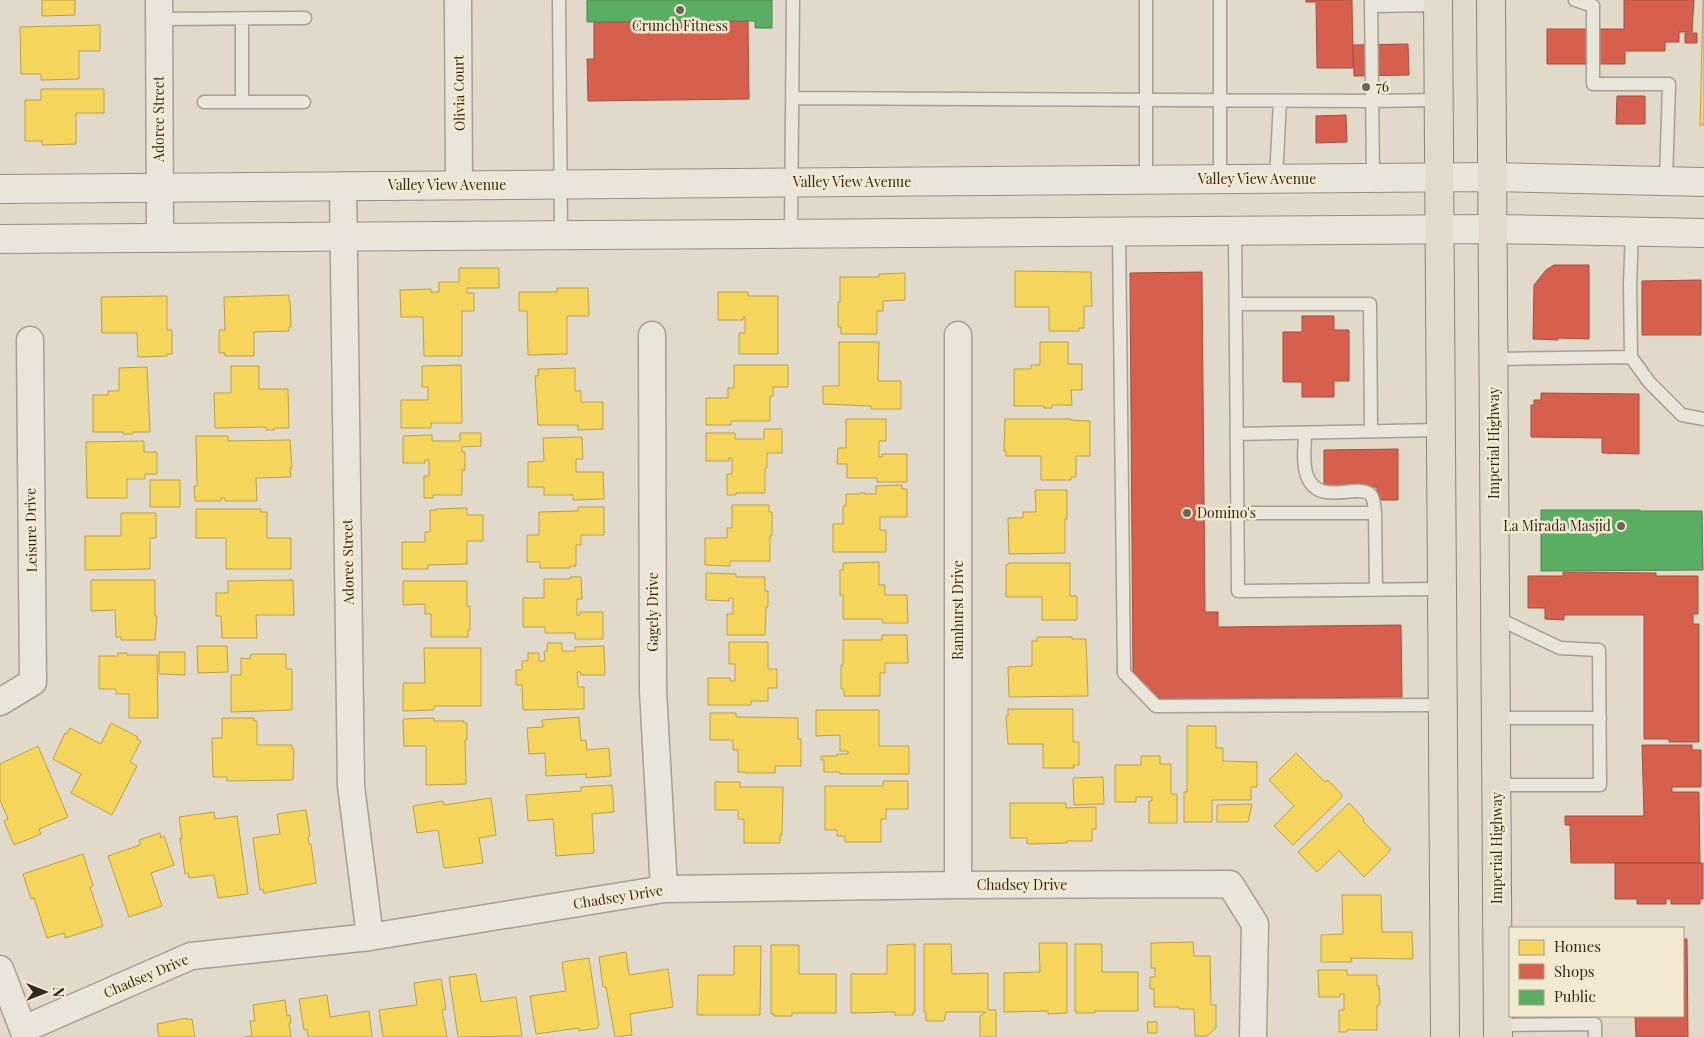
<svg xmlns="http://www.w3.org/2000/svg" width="1704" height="1037" font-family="'Playfair Display',serif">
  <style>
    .homes { fill: #f6d55c; stroke: #bba149 }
    .shops { fill: #d6604d; stroke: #a54f3f }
    .public { fill: #5aae61; stroke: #4e864d }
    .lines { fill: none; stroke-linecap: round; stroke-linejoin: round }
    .service-casing { stroke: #a59f94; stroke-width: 15 }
    .minor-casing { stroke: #a59f94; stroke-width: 29 }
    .secondary-casing { stroke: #958e83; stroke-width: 30 }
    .primary-casing { stroke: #8b847a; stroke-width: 30 }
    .service { stroke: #e9e5db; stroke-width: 12 }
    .minor { stroke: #e9e5db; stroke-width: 26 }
    .secondary { stroke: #e9e5db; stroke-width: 28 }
    .primary { stroke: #e0dbcd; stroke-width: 28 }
    .poi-dot { fill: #6f665a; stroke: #f2e9d0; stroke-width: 2 }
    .labels { text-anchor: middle; stroke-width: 5; stroke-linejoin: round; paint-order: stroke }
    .poi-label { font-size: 14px; fill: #32281d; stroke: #f2e9d0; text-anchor: start }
    .street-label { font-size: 14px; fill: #32281d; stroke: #f2e9d0 }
  </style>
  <rect width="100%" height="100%" fill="#e1daca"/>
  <path class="homes" d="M42 0H75V15L42 16Z
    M1703 0H1704V125H1700Z
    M100 25V51H79V79L41 80V74H21L20 27Z
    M41 89H104V113H76V144L42 145V141H25V100H41Z
    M459 268H499V288H467V293H474V311H462V356H424L423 317H401L400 290 431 289V292H439V282H459Z
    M1015 271 1091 272 1092 306H1084V328H1079V331H1049V307H1015Z
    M905 273V300L883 301V311H877V334H841V327H838V302H840V277H879V274Z
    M557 288H588L589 316H567V354L528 355 527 311H519V292H557Z
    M718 292H748V296H778V354H739V333H745V317H743V320H718Z
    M289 295V301H290L291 327H289V331L254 332V356H225V353H219V330H225L224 297Z
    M167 296V330H172V354H167V356L138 357 137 333H102L101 297Z
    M839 342H879L878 381H901V409H871V406L823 404V386H839Z
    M1040 342H1068V364H1082V390H1071L1072 405H1052V408H1044V406H1014V369H1031V365H1040Z
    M461 365 462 423H431V428H401V400H428V387H422V366Z
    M734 365H788V387H773V396H770V421H731V425H706V398H728V388H734Z
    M231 366H259V389H288L289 428H274V430H266V427L215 428 214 393H231Z
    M147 367 150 432H133V434H123V432H93V395H108V391H119V368Z
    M575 368V391H581V402H603V429L578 430V425H538L535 376H538V369Z
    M846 419H886V441H879V457H882V454H907V482H877V478H847V464H837L838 448H846Z
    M1005 419H1071V420L1090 421V456H1076V477H1071V480H1041V456H1006V451H1004Z
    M764 429H782V453H767V468H765V493H736V495H727V474H732V458H729V461H706V433H735V439H764Z
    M460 433H481V446L462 447V452H465V470H462V495H433V498H424V476H429V460H425V463H403V436L432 435V441H460Z
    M196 436H228V441L290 440 292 468H290L291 477 256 478 257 501H225V498H221V501H195L194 486H197Z
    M582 437 583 459H576V472H603L604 499 573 500V495H544V487H528V462L544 461 543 438Z
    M144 441V452H157V474H145V479H127V498H87L86 442Z
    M150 480H180V507H150Z
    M902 485V489H907V517H880V530H886V552H833V524H843V506H846V494H860V493H865V494H876V486Z
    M1035 490H1067V519H1065V553L1009 554 1008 518H1023V512H1036Z
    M732 505H769V512H772V536H770V561H730V566L705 565V538H727V528H732Z
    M578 507H604V535H581V545H576V566H570V568H540V562H527V535H539V512L578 511Z
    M467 508V515H483V541H467V564L428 565V569H402V542H425V532H430V510H436V509Z
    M196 509H261V512H267V538H291V569H226V538H196Z
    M121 513H156V538H150V569L85 570V536H121Z
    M879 562V585H885V595H907L908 623H883L882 619H843V595H840V570H843V563Z
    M1008 563H1070V596H1077V620H1042V597H1006V565H1008Z
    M706 573 736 574V577H765V591H768V607H766L765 635H727V614H733V598H729V601L706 600Z
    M570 577H581L582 599H577V615H580V612H603V639H575V633H545V627H523V598H544V579H570Z
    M91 580H155V616H157L155 640H121V637H116L115 610 91 611Z
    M293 580 294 615H256L257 638H222L221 616H216V593H228V581Z
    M403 581H467V606H470V630H468V637H431V614H425V604L403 605Z
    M882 635H907L908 663H885V673H880V696H844V689H841V665H843V640H882Z
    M1037 637H1072V639H1086L1088 696 1009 697 1008 667 1032 666V641H1037Z
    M729 642H768V669H777V688H768V701H751V705H708V678H730V681H735V664H729Z
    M547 643H562V651H575V647L604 646 605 675H581V672H577L578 687H584V709L523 710 522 685H516V670H522V661H528V653H539V661H545L544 651H547Z
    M197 646H227L228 672 198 673Z
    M424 648H481V706H434V710L403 711V683H425Z
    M159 652H185V675L159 674Z
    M118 653H127V655H157L158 718H129V694H116V689H99V656H118Z
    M251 654H286V669H292V710L231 712V675H241V658L250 659Z
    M1008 709H1073V742H1079V765H1073L1074 768H1043V744H1008L1006 716H1008Z
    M816 710H879V746H909V774H840V772H824V760H821V756H837V754H848V751H840V735L816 736Z
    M710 713H736V717L798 718V739H801V766H775V773H745V772H738V750H733V740H710Z
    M579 717 581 741 586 740 587 750 609 748 611 776 586 778V774L546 776 545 753 529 754 527 728 543 727 542 720Z
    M222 718H254V721H257V745H292V749H294L293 780 227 781V777H213L212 738H222Z
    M434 718V721H464V723H467V740H465L466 784 426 785V746H404L403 719Z
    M111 723 138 737 137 739 141 741 130 762 137 766 112 815 71 793 81 774 53 759 65 733 67 734 70 728 101 744Z
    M1187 726H1216V748H1223V761L1257 762V787H1251V800H1212V822H1184V792H1187Z
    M38 746 68 817 39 829 41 834 14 845 4 821 8 819 0 800V764Z
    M1296 753 1325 782 1328 780 1343 796 1293 845 1274 826 1294 806 1269 780Z
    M1141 756H1160V764H1171V794H1177V823H1149V801H1152V797H1136V802H1115V765H1141Z
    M1103 777 1104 804 1074 805 1073 778Z
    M883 781H908V809H886V819H881V842H845V836H837V830H825V786H883Z
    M715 782H740V787H783L782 835H780V843H744V819H738V810H715Z
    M612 785 614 812 592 814 594 853 556 856 553 819 528 821 526 795 581 791V787Z
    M491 798 496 835 479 838 483 863 444 868 438 830 417 833 413 806 443 801 444 805Z
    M1010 803H1066V808L1096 807V829H1092V841H1067V843L1027 844V838H1010Z
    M1349 803 1364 819 1363 821 1391 850 1364 877 1339 851 1317 872 1298 852Z
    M1252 804 1248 822H1217V805Z
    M306 810 310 836 308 837 309 844H311L316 883 264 893 263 889 260 890 253 838 280 834 277 814Z
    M214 812 215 819 237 816 248 894 218 898 214 875 189 878 188 873 185 874 180 838H182L179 817Z
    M160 833 161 838 164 836 174 865 151 873 162 906 129 917 108 856 140 845 139 840Z
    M83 854 93 886 90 887 103 926 65 938 64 933 47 938 34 898 31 899 23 874Z
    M1342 895H1381L1382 932H1412L1413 959 1351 958 1352 962H1321V935L1343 934Z
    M1193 942 1194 956H1210L1211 1005H1216V1028L1207 1036H1195L1194 1009H1179V1007H1154V989H1150V977H1155V968H1151V943Z
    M1039 943H1067V1013L1048 1014V1011L1004 1012V973L1040 972Z
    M915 944V1012H913V1015H895V1012L851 1013V974H887V945Z
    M924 944H951L952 974 988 973V1010H996V1037H980V1016L986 1012H946L944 1021H926V1012H924Z
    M1075 944H1102V972H1138V1011H1095V1013H1076V1011H1075Z
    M771 945H799V974H836V1013H792V1016H774V1014H771Z
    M734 946H761L760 1015H697L698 975H734Z
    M626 952 629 975 668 969 673 1007 630 1014 632 1035 615 1037 606 987H603L599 957Z
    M589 958 599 1025 598 1026V1028L579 1031V1028L536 1034 530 996 566 991 562 962Z
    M1318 970H1347V975H1377V986H1379L1380 1005H1377V1030H1347V1032H1339V1010H1344V994H1340V997H1319Z
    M476 974 481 1002 516 997 522 1036 458 1037 449 977Z
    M441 979 446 1009 442 1010 447 1037H383L379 1010 417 1005 414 983Z
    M327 995 330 1017 369 1011 372 1037H308L307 1029 304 1030 299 999Z
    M285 1000 287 1016 290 1015 291 1023H289L291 1037H244L252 1036 250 1021H255L253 1005Z
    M187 1018V1020L192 1019 195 1037H159L157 1024Z
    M1147 1022H1157V1033H1148Z"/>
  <path class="shops" d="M1306 0H1352L1353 68H1317L1316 2H1306Z
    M1624 0H1694L1692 32H1679V42H1665V51H1625V64H1547V29H1624Z
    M748 21 749 99 588 101 587 59H594V22Z
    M1685 33H1697V43H1685Z
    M1408 44 1409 75 1354 76 1353 45Z
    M1617 96H1645V124H1616Z
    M1346 115 1347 142 1316 143V116Z
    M1554 265H1589V339L1558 338V340L1533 339 1534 285 1546 270Z
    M1202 272 1205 612H1218V627L1401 625 1402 697 1157 699 1133 675 1130 273Z
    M1701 280V335H1642V281Z
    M1302 316H1334V330H1349V381H1334V397H1302V382H1283V332H1302Z
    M1541 393 1639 394V454L1602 453V438L1531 437V405H1534V400H1541Z
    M1398 449V500H1377V487L1324 488V450Z
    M1563 572 1656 573V576H1698V614H1693V624H1699V742H1669V739H1644V615H1564V620L1545 619V608H1528V576H1563Z
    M1642 745H1692V750H1701V787H1672V792H1699L1700 863H1571L1570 825H1565V816H1644Z
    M1615 863H1703V899H1700V904H1671V899H1666V904H1637V899H1615Z
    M1683 939H1687L1688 1037H1636L1635 1016H1683Z"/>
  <path class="public" d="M587 0H772V28H755V21L587 22Z
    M1541 510H1640V511H1702L1703 570 1541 571Z"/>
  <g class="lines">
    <defs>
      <path id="service" d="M559 0 561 235
        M1146 0V180
        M1371 0 1373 178
        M1575 0 1593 6V84H1669L1666 181
        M1371 6 1438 5
        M159 19 305 18
        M242 19V102H304
        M793 98 1372 101 1438 100
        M204 102H242
        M1220 179V0
        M1276 179 1280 101
        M1235 230 1238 591 1441 589
        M1119 231 1124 673 1156 706 1442 705
        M1632 231 1630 284 1631 357 1649 382 1682 415 1704 419
        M791 233 793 0
        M1236 304H1370L1371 431
        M1494 359 1631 357
        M1305 433C1305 447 1302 462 1307 476 1319 507 1356 483 1370 494 1375 499 1374 507 1375 513
        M1237 434 1440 430
        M1238 513H1375L1376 589
        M1495 617 1560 648 1599 650 1600 785H1496
        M1496 718H1600
        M1498 1025 1595 1024V1037"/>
      <path id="minor" d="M159 0 160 238
        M458 0 459 185
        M343 186 351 786 370 937
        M652 335 653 691 664 889
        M0 702 33 682 30 340
        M958 885V335
        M0 969 26 1037
        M24 1029 191 956 370 937 664 889 958 885 1230 884 1255 924 1253 1037"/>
      <path id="secondary" d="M0 189 1492 177 1704 182
        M0 239 1493 229 1704 233"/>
      <path id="primary" d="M1438 0 1445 1037
        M1491 0 1498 1037"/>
    </defs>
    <use href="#service" class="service-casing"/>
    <use href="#minor" class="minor-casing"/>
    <use href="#secondary" class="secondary-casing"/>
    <use href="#primary" class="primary-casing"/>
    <use href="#service" class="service"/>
    <use href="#minor" class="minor"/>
    <use href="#secondary" class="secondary"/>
    <use href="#primary" class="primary"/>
  </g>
  <g class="poi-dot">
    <circle cx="680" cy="10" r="5"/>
    <circle cx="1366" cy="87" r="5"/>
    <circle cx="1187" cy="513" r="5"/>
    <circle cx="1621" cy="526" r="5"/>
  </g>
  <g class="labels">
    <g class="poi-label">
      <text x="680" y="31" text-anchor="middle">Crunch Fitness</text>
      <text x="1376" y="92">76</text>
      <text x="1197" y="518">Domino's</text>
      <text x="1611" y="531" text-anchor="end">La Mirada Masjid</text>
    </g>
    <g class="street-label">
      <text transform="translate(459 93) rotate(-91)" y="5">Olivia Court</text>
      <text transform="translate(159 119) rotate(-90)" y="5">Adoree Street</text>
      <text x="1257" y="184">Valley View Avenue</text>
      <text x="852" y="187">Valley View Avenue</text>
      <text x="447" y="190">Valley View Avenue</text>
      <text transform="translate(1494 443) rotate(-90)" y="5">Imperial Highway</text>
      <text transform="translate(31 530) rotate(-91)" y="5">Leisure Drive</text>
      <text transform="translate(348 562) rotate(-91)" y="5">Adoree Street</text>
      <text transform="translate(958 610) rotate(-90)" y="5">Ramhurst Drive</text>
      <text transform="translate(653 612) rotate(-90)" y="5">Gagely Drive</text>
      <text transform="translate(1497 848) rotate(-90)" y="5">Imperial Highway</text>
      <text x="1022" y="890">Chadsey Drive</text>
      <text transform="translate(618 897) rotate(-9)" y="5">Chadsey Drive</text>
      <text transform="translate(146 976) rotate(-23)" y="5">Chadsey Drive</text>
    </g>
  </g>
  <rect x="1509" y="927" width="175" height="90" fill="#f2e9d0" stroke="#a59c88"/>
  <rect x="1519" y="940" width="25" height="15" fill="#f6d55c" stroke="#a59c88"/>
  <text x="1554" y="952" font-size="15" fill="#32281d">Homes</text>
  <rect x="1519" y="964" width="25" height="15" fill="#d6604d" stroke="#a59c88"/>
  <text x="1554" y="977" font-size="15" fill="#32281d">Shops</text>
  <rect x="1519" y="990" width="25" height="15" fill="#5aae61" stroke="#a59c88"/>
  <text x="1554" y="1002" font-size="15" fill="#32281d">Public</text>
  <g transform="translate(45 992) rotate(90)" stroke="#f2e9d0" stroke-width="4" paint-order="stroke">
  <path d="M0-4L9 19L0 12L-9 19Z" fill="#32281d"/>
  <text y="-8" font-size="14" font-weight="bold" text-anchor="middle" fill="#32281d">N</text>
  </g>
</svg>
